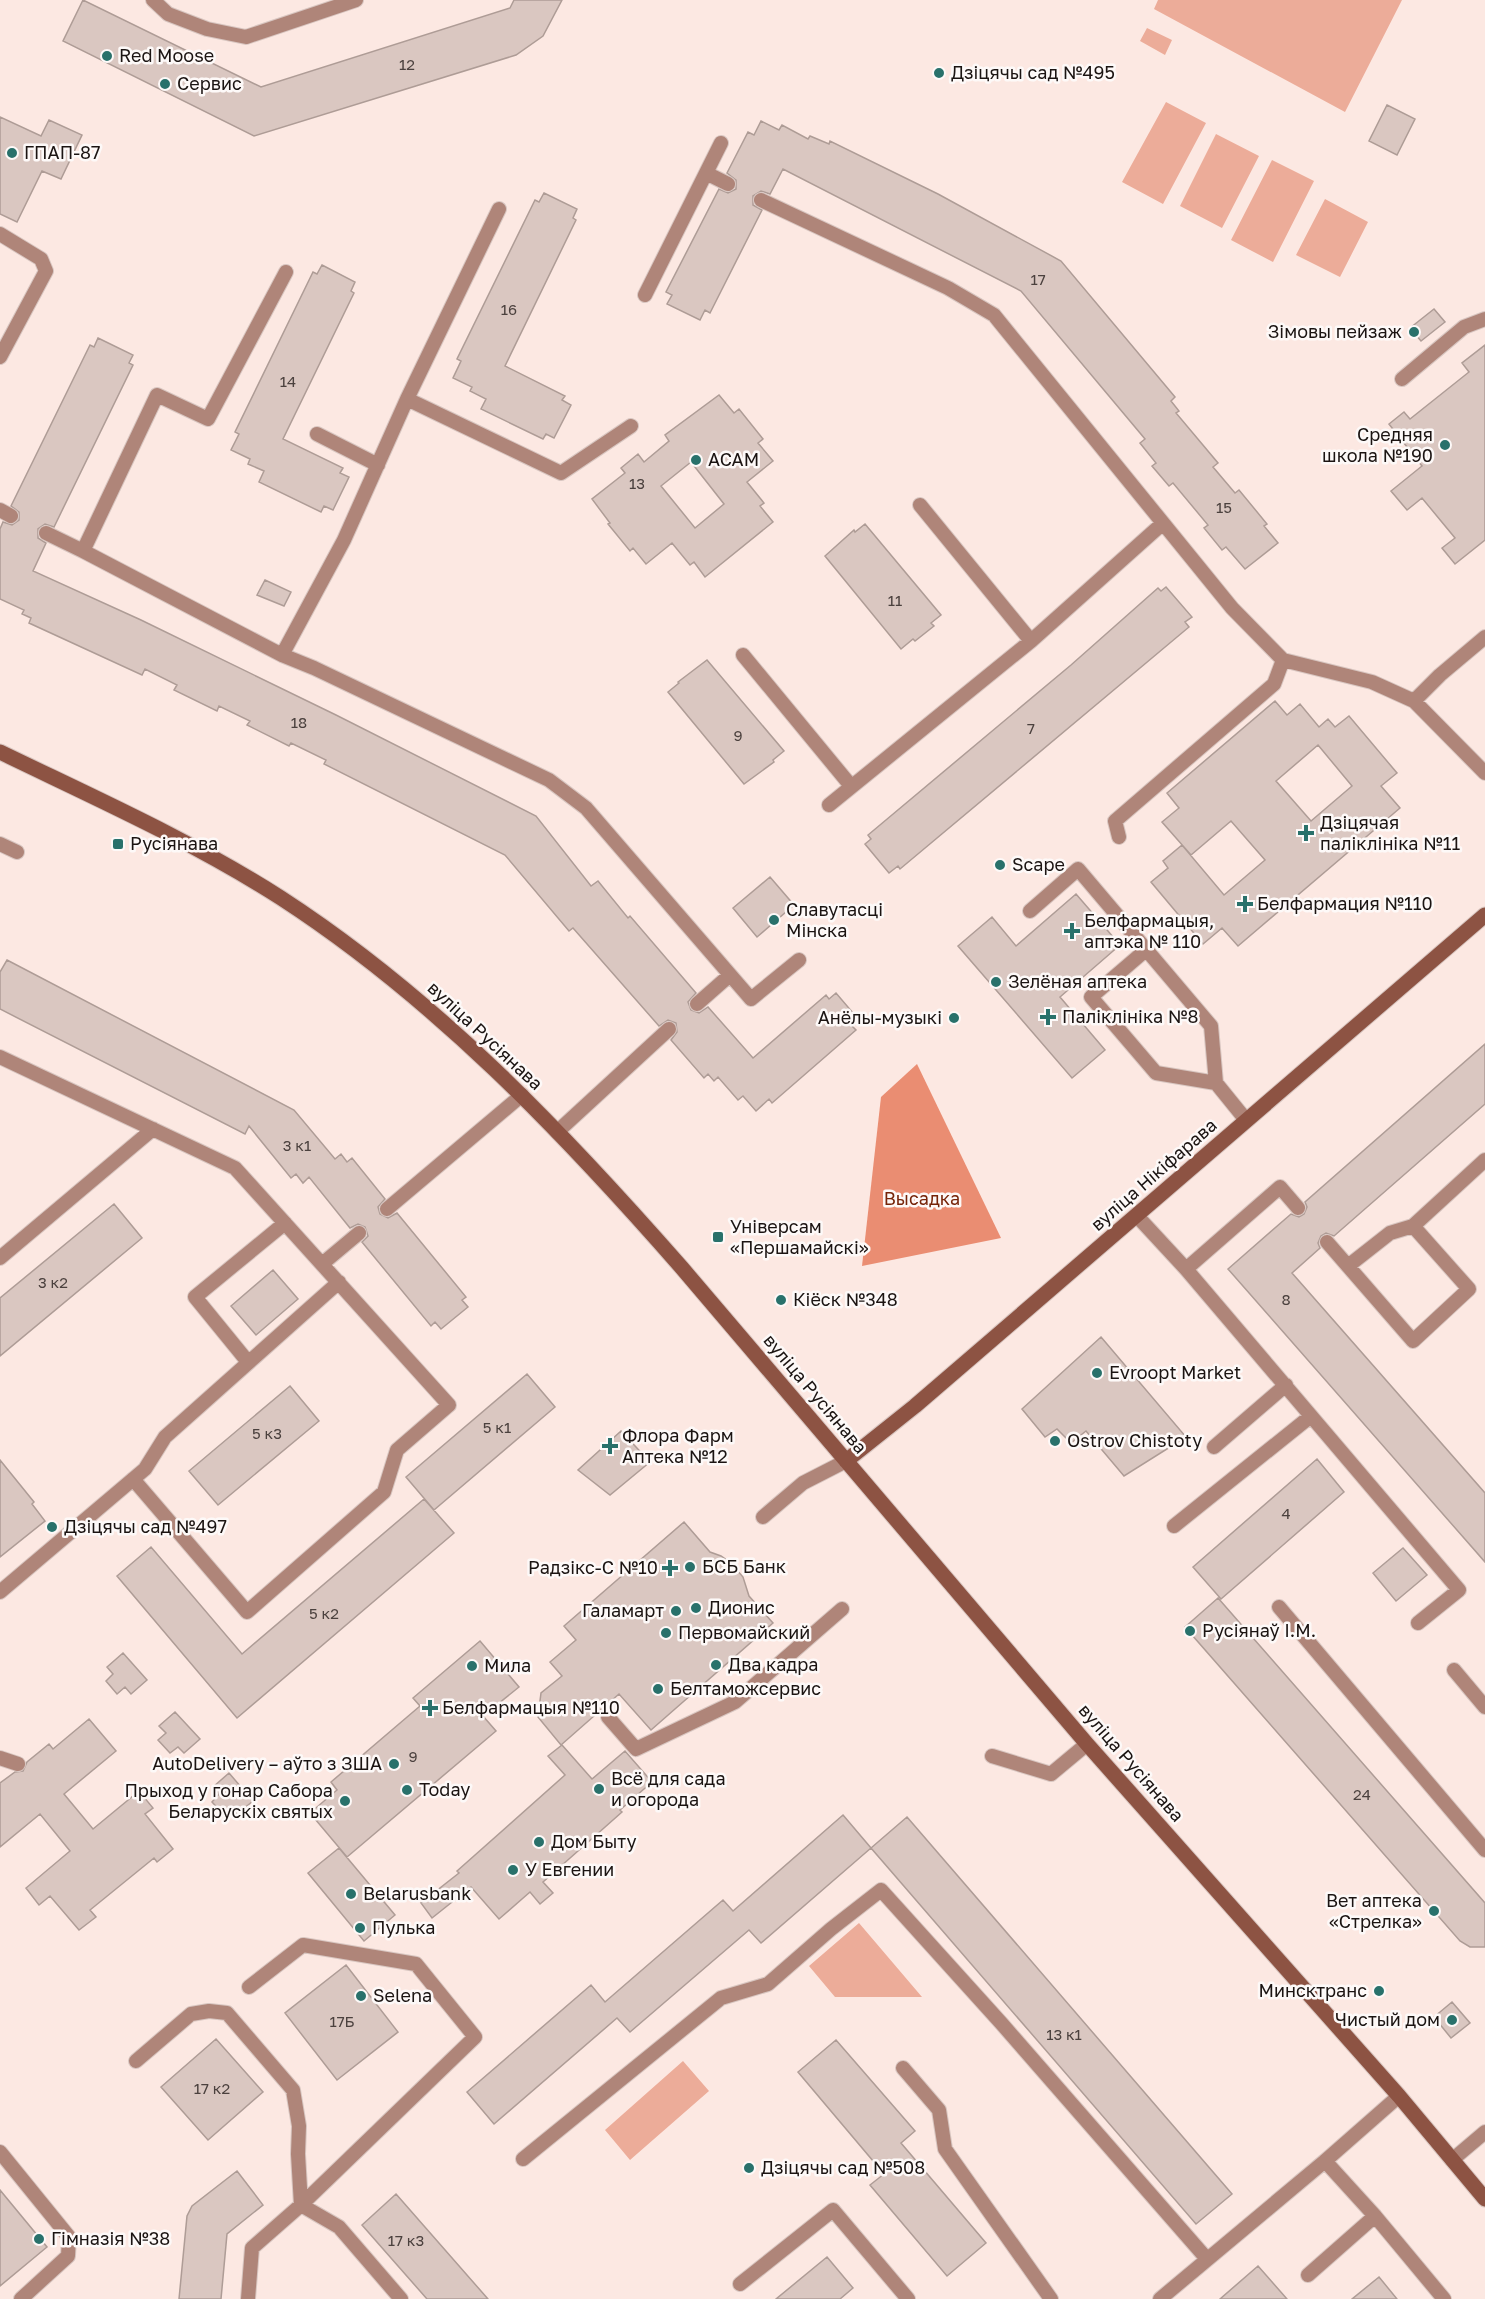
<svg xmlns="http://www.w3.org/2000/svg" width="1485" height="2299" font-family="'Golos Text',sans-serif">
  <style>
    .green { fill: #ecac99 }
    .forest { fill: #ea8d72 }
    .building { fill: #dac7c1; stroke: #ae9c96; stroke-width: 1.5; fill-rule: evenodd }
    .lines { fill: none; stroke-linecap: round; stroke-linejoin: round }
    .service-casing { stroke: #d8c6c1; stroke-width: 16 }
    .secondary-casing { stroke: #d8c6c1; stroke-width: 17 }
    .service { stroke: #af8579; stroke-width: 14 }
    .secondary { stroke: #8d5343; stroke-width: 15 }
    .poi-dot { fill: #29716b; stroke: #fdf9f8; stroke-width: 2 }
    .labels { text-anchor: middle; stroke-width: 5; stroke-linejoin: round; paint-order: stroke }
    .number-label { font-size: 15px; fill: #4b413e }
    .poi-label { font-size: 18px; fill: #1b1412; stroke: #fdf9f8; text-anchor: start }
    .street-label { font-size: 18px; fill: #1b1412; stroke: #fdf9f8 }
    .park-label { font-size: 18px; fill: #762409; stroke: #fdf9f8 }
  </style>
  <rect width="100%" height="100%" fill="#fce8e2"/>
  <path class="green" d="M1158 0H1402L1345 112 1154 9Z
    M1147 28 1172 40 1165 55 1140 41Z
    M1166 102 1206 123 1163 204 1122 182Z
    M1216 134 1259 156 1222 228 1180 206Z
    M1272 160 1314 181 1273 262 1231 240Z
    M1325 199 1368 222 1340 277 1296 255Z
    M859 1923 922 1997H835L809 1966Z
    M683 2061 709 2091 630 2160 605 2130Z"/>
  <path class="forest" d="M917 1064 1001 1238 862 1266 881 1097Z"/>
  <path class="building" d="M83 0 261 87 510 8 514 0H562L543 36 516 55 254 136 63 41Z
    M1387 105 1415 119 1397 155 1369 141Z
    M0 117 41 136 49 120 82 135 61 179 42 171 17 222 0 214Z
    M761 121 779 130 782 125 808 139 810 136 829 144 830 141 938 194 1061 261 1175 397 1171 401 1179 411 1176 413 1218 463 1213 467 1235 493 1239 490 1267 524 1264 526 1278 543 1245 569 1226 547 1222 550 1204 528 1208 525 1173 483 1169 486 1152 466 1156 463 1140 443 1145 439 1021 291 783 169 770 194 761 191 753 196V205L762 210 710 313 705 310 700 320 667 304 672 295 666 292 719 189 728 193 736 189V180L727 173 748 132 754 135Z
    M544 193 577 209 573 218 576 220 505 366 565 396 562 400 571 405 554 438 546 434 543 439 481 409 486 399 470 391 472 387 453 378 461 361 457 359 535 200 539 202Z
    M322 265 355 282 351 291 354 293 283 439 343 468 340 473 349 477 333 510 324 506 321 512 259 482 264 471 248 464 250 459 231 450 239 434 235 432 313 272 317 274Z
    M1434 309 1445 322 1421 341 1410 328Z
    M98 338 133 355 129 363 133 365 54 527 45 524 38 529V538L46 543 33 571 141 620 336 715 536 816 591 886 598 881 628 918 630 916 696 993 688 1002 691 1010 699 1013 708 1007 753 1058 826 995 829 999 836 993 859 1020 852 1026 856 1030 772 1103 769 1099 756 1111 743 1096 738 1100 718 1077 714 1081 708 1074 704 1078 671 1040 677 1032 676 1023 668 1020 659 1026 573 928 569 931 505 855 324 764 326 760 291 743 289 746 247 725 250 721 219 706 217 711 174 690 177 685 145 669 142 675 29 623 31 618 22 614 24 610 0 599V529L3 522 12 525 19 520V512L11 506 90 345 94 347Z
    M1485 345V540L1455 564 1442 548 1455 538 1422 498 1407 510 1391 491 1422 466 1389 424 1404 412 1410 419 1469 372 1462 363Z
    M719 395 734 413 739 409 763 439 758 443 773 461 747 482 764 503 760 506 773 522 705 577 694 562 690 565 672 543 646 564 633 548 630 551 608 524 610 523 592 499 625 473 621 468 638 454 644 462 669 441 665 435ZM691 462 724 504 695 528 661 486Z
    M865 524 941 615 931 623 934 626 915 641 913 639 901 649 825 556 854 530 855 532Z
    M265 580 291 592 284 606 257 595Z
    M1166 587 1192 617 1185 622 1189 627 900 869 898 866 889 873 865 844 871 839 868 835 1071 665 1158 588 1161 591Z
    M707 660 784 751 773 760 774 762 744 784 668 692 679 683 678 682Z
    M1275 701 1287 715 1300 704 1319 727 1328 719 1335 727 1349 716 1397 773 1381 786 1400 808 1238 946 1222 928 1203 944 1151 882 1168 868 1163 861 1182 845 1224 895 1265 860 1231 821 1191 855 1162 822 1179 808 1167 793ZM1318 745 1352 786 1311 821 1276 781Z
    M770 877 794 905 757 937 733 908Z
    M1076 894 1120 945 1060 997 1105 1050 1072 1078 958 946 992 917 1016 946Z
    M7 960 294 1110 335 1159 341 1154 347 1162 352 1158 385 1199 378 1207 380 1214 388 1218 397 1213 466 1297 462 1300 468 1307 441 1329 435 1322 431 1326 362 1242 368 1236 365 1227 358 1224 350 1228 309 1177 303 1183 296 1174 291 1178 249 1126 245 1134 0 1009V972Z
    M1485 1044V1104L1334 1236 1326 1233 1321 1236 1318 1243 1320 1248 1292 1273 1485 1493V1562L1228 1269 1291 1214 1299 1217 1304 1214 1307 1207 1305 1202Z
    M114 1204 142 1238 0 1356V1298Z
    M273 1270 298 1299 256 1335 231 1306Z
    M1101 1337 1186 1437 1124 1476 1086 1431 1071 1443 1057 1429 1045 1437 1022 1409Z
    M527 1374 555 1407 434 1510 406 1477Z
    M290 1386 319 1421 218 1505 189 1471Z
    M621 1431 650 1462 610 1495 578 1470Z
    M1317 1459 1344 1492 1221 1599 1193 1567Z
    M0 1460 34 1502 32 1504 45 1521 0 1557Z
    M424 1499 454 1533 237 1718 117 1576 151 1547 242 1654Z
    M684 1522 710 1552 721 1556 731 1563 743 1577 749 1596 773 1623 651 1730 619 1694 561 1745 538 1717 541 1693 562 1676 550 1662 576 1640 564 1626Z
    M1403 1548 1427 1575 1396 1601 1373 1573Z
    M1218 1598 1485 1903V1947H1470L1460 1941 1185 1627Z
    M480 1641 519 1687 483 1716 496 1731 347 1857 310 1813 337 1790 331 1782 420 1706 413 1698Z
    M123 1653 147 1680 131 1694 125 1687 117 1694 106 1681 113 1674 107 1667Z
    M175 1712 200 1739 184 1753 178 1747 170 1753 158 1740 166 1733 159 1726Z
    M89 1719 116 1751 64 1794 93 1829 139 1791 153 1808 145 1814 173 1849 157 1862 154 1858 90 1910 96 1917 79 1930 50 1896 39 1905 26 1888 70 1851 40 1814 0 1847V1783L15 1772 23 1771 27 1762 49 1744 53 1749Z
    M562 1745 592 1779 625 1751 652 1782 620 1810 622 1812 543 1882 553 1893 540 1904 530 1892 499 1919 471 1887 432 1918 421 1903 459 1873 457 1871 565 1775 548 1756Z
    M229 1773 253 1801 237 1814 231 1808 224 1815 212 1802 219 1794 213 1787Z
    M843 1815 871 1848 761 1943 749 1930 630 2032 617 2018 494 2124 467 2092 591 1985 605 2002 723 1900 733 1911Z
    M907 1817 1232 2194 1196 2224 871 1848Z
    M339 1848 395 1915 364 1941 308 1873Z
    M346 1965 398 2032 337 2080 285 2013Z
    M1452 2002 1470 2023 1451 2038 1434 2017Z
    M216 2039 263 2092 208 2140 161 2087Z
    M836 2040 915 2131 901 2143 986 2243 947 2276 870 2185 884 2174 798 2072Z
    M237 2171 263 2205 227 2234 221 2299H179L187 2216 192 2206Z
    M0 2190 47 2247 0 2286Z
    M396 2194 488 2299H427L362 2225Z
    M827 2257 853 2288 840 2299H776Z
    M1258 2266 1287 2299H1220Z
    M1379 2277 1397 2299H1352Z"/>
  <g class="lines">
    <defs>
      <path id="service" d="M153 0 168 14 207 29 246 37 356 0
        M706 173 728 184
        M761 200 948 288 994 315 1232 608 1283 660 1372 682 1414 701 1485 773
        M0 234 41 259 46 271 0 357
        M286 272 208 419 157 395 83 551 282 655 314 668 549 780 586 808 751 999 799 960
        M645 295 721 143
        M1402 379 1464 327 1485 319
        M407 399 561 473 631 426
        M317 434 378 465
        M920 505 1031 641
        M0 510 11 516
        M46 533 83 551
        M282 655 344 540 407 399 499 209
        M743 655 851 786
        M1414 701 1440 675 1485 637
        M829 805 1031 641 1162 524
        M1119 837 1115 821 1274 684 1283 660
        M0 844 17 852
        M1030 911 1078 869 1211 1026 1216 1083 1246 1120
        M1147 949 1091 997 1156 1073 1216 1083
        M697 1004 730 975
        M0 1057 235 1168 449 1405 397 1450 384 1492 247 1612 133 1479
        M557 1132 669 1029
        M387 1209 522 1095
        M1137 1216 1186 1269 1459 1590 1418 1623
        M1327 1242 1413 1341 1469 1289 1413 1226
        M0 1258 153 1129
        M322 1264 359 1233
        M1348 1266 1390 1233 1413 1226 1485 1160
        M1186 1269 1280 1187 1298 1208
        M248 1362 195 1297 285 1223
        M1214 1447 1286 1385
        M763 1517 803 1483 846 1461
        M1174 1526 1311 1416
        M0 1592 145 1469 165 1437 339 1282
        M1279 1607 1485 1850
        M1454 1670 1485 1707
        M608 1717 636 1749 735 1702 842 1609
        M992 1756 1051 1774 1087 1744
        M0 1758 18 1764
        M249 1987 303 1945 416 1964 475 2037 301 2205 339 2227 401 2299
        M136 2061 191 2014 209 2011 227 2013 293 2090 299 2126 298 2154 301 2205 252 2248 248 2299
        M903 2068 939 2110 945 2149 1051 2299
        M0 2152 69 2237 68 2256 21 2299
        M523 2159 721 1998 768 1984 831 1929 881 1890 1002 2024 1207 2259
        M1452 2160 1485 2132
        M1325 2161 1375 2216 1444 2299
        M1308 2275 1375 2216
        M740 2284 833 2210 908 2299
        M1160 2299 1325 2161 1399 2096"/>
      <path id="secondary" d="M0 752C95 798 192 841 281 898 435 998 562 1131 682 1268L1087 1744 1399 2096 1485 2199
        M846 1461 915 1406 1485 915"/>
    </defs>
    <use href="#service" class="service-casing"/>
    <use href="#secondary" class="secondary-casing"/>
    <use href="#service" class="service"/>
    <use href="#secondary" class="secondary"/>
  </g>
  <g class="poi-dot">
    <circle cx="107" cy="56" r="6"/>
    <circle cx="939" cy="73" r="6"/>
    <circle cx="165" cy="84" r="6"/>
    <circle cx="12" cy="153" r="6"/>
    <circle cx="1414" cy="332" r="6"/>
    <circle cx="1445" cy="445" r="6"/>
    <circle cx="696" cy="460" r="6"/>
    <path d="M1303 824h6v6h6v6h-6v6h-6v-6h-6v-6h6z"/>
    <rect x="112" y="838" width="12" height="12" rx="3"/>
    <circle cx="1000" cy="865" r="6"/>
    <path d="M1242 895h6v6h6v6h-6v6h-6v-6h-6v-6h6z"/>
    <circle cx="774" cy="920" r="6"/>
    <path d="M1069 922h6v6h6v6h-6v6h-6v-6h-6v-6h6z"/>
    <circle cx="996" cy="982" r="6"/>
    <path d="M1045 1008h6v6h6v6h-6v6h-6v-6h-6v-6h6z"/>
    <circle cx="954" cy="1018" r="6"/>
    <rect x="712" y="1231" width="12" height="12" rx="3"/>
    <circle cx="781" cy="1300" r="6"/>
    <circle cx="1097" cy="1373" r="6"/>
    <circle cx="1055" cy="1441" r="6"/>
    <path d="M607 1437h6v6h6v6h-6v6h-6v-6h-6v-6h6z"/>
    <circle cx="52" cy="1527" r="6"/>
    <circle cx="690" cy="1567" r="6"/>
    <path d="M667 1559h6v6h6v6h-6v6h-6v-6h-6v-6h6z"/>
    <circle cx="696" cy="1608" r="6"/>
    <circle cx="676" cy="1611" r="6"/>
    <circle cx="1190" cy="1631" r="6"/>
    <circle cx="666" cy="1633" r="6"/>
    <circle cx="716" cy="1665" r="6"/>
    <circle cx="472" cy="1666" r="6"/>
    <circle cx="658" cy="1689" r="6"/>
    <path d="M427 1699h6v6h6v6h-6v6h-6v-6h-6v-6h6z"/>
    <circle cx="394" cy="1764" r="6"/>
    <circle cx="599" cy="1789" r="6"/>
    <circle cx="407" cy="1790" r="6"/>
    <circle cx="345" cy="1801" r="6"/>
    <circle cx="539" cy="1842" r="6"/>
    <circle cx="513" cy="1870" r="6"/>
    <circle cx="351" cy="1894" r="6"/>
    <circle cx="1434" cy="1911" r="6"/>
    <circle cx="360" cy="1928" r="6"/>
    <circle cx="1379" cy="1991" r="6"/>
    <circle cx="361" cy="1996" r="6"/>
    <circle cx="1452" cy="2020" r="6"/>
    <circle cx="749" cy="2168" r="6"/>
    <circle cx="39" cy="2239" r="6"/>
  </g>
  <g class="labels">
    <g class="number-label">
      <text x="407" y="70">12</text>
      <text x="1038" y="285">17</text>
      <text x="509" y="315">16</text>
      <text x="288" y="387">14</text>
      <text x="637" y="489">13</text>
      <text x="1224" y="513">15</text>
      <text x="895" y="606">11</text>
      <text x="299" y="728">18</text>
      <text x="1031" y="734">7</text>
      <text x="738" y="741">9</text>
      <text x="297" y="1151">3 к1</text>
      <text x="53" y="1288">3 к2</text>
      <text x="1286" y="1305">8</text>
      <text x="497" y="1433">5 к1</text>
      <text x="267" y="1439">5 к3</text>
      <text x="1286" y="1519">4</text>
      <text x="324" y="1619">5 к2</text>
      <text x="413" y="1762">9</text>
      <text x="1362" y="1800">24</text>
      <text x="342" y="2027">17Б</text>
      <text x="1064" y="2040">13 к1</text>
      <text x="212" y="2094">17 к2</text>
      <text x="406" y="2246">17 к3</text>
    </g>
    <g class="poi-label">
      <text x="119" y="62">Red Moose</text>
      <text x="951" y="79">Дзіцячы сад №495</text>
      <text x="177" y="90">Сервис</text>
      <text x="24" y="159">ГПАП-87</text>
      <text x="1402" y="338" text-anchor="end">Зімовы пейзаж</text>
      <text x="1433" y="441" text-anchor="end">Средняя<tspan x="1433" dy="21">школа №190</tspan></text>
      <text x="708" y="466">АСАМ</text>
      <text x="1320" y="829">Дзіцячая<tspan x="1320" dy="21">паліклініка №11</tspan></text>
      <text x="130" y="850">Русіянава</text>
      <text x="1012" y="871">Scape</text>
      <text x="1257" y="910">Белфармация №110</text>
      <text x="786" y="916">Славутасці<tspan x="786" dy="21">Мінска</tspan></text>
      <text x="1084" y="927">Белфармацыя,<tspan x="1084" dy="21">аптэка № 110</tspan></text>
      <text x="1008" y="988">Зелёная аптека</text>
      <text x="1062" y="1023">Паліклініка №8</text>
      <text x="942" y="1024" text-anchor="end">Анёлы-музыкі</text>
      <text x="730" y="1233">Універсам<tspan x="730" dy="21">«Першамайскі»</tspan></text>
      <text x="793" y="1306">Кіёск №348</text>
      <text x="1109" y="1379">Evroopt Market</text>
      <text x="622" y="1442">Флора Фарм<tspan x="622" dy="21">Аптека №12</tspan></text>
      <text x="1067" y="1447">Ostrov Chistoty</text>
      <text x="64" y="1533">Дзіцячы сад №497</text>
      <text x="702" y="1573">БСБ Банк</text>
      <text x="658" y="1574" text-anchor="end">Радзікс-С №10</text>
      <text x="708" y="1614">Дионис</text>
      <text x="664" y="1617" text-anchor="end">Галамарт</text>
      <text x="1202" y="1637">Русіянаў І.М.</text>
      <text x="678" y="1639">Первомайский</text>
      <text x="728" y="1671">Два кадра</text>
      <text x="484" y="1672">Мила</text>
      <text x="670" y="1695">Белтаможсервис</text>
      <text x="442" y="1714">Белфармацыя №110</text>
      <text x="382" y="1770" text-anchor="end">AutoDelivery – аўто з ЗША</text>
      <text x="611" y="1785">Всё для сада<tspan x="611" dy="21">и огорода</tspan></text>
      <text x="419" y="1796">Today</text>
      <text x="333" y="1797" text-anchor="end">Прыход у гонар Сабора<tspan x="333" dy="21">Беларускіх святых</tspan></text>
      <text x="551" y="1848">Дом Быту</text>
      <text x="525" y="1876">У Евгении</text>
      <text x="363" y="1900">Belarusbank</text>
      <text x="1422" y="1907" text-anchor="end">Вет аптека<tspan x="1422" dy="21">«Стрелка»</tspan></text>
      <text x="372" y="1934">Пулька</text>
      <text x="1367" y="1997" text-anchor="end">Минсктранс</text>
      <text x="373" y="2002">Selena</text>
      <text x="1440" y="2026" text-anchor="end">Чистый дом</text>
      <text x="761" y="2174">Дзіцячы сад №508</text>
      <text x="51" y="2245">Гімназія №38</text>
    </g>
    <g class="street-label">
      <text transform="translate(485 1036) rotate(43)" y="6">вуліца Русіянава</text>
      <text transform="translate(1154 1175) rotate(-41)" y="6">вуліца Нікіфарава</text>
      <text transform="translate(815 1394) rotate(50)" y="6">вуліца Русіянава</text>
      <text transform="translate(1131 1763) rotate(49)" y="6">вуліца Русіянава</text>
    </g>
    <g class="park-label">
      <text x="922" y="1205">Высадка</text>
    </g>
  </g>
</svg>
